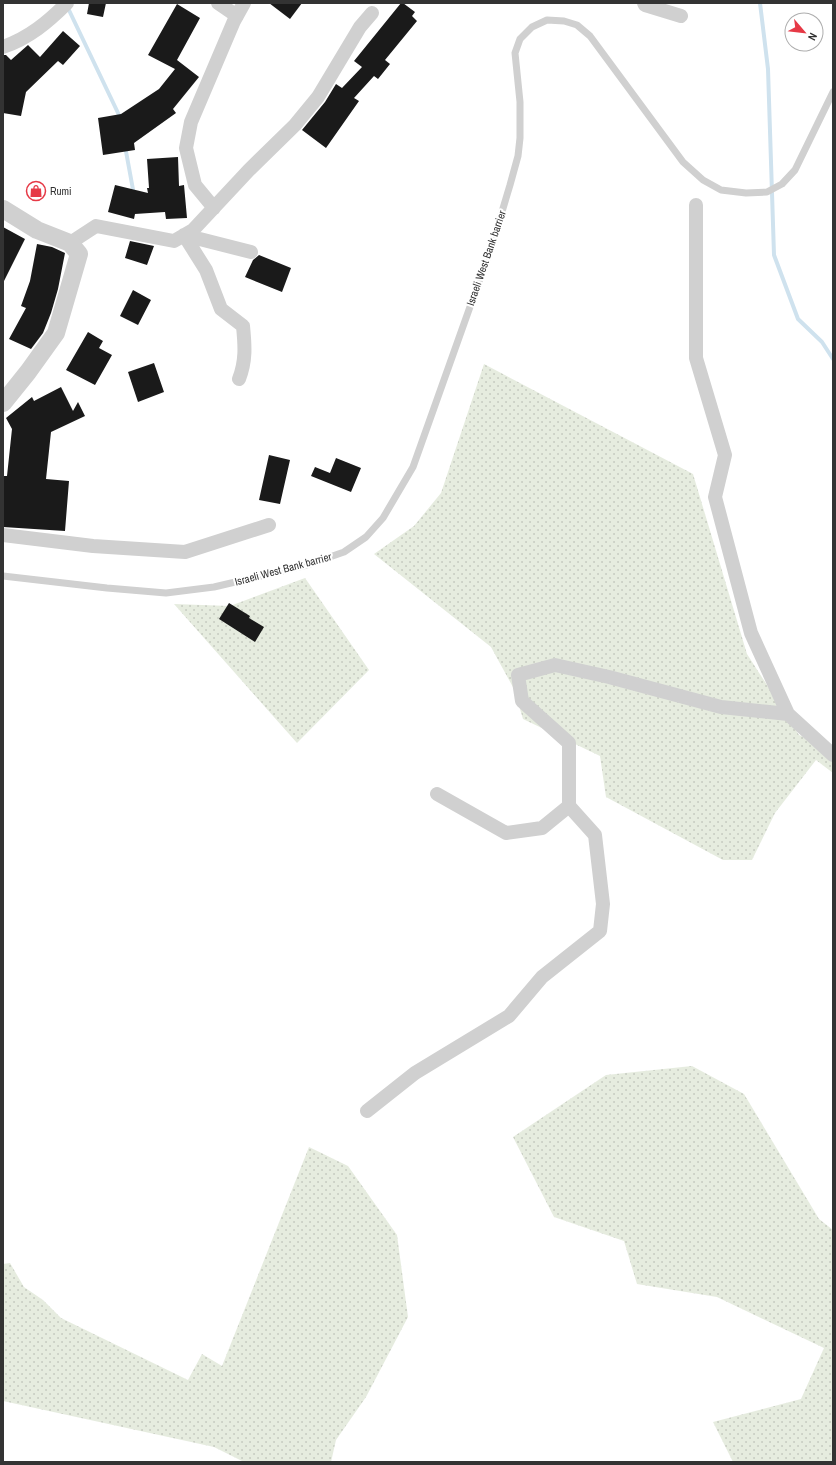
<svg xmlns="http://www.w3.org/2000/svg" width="836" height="1465" font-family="'Archivo Narrow',sans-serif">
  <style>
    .grass { fill: url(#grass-dots) }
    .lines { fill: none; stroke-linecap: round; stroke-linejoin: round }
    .stream { stroke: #cfe2ee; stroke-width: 4 }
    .building { fill: #1a1a1a }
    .service { stroke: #d0d0d0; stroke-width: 7 }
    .minor { stroke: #d0d0d0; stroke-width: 14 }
    .tertiary { stroke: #d0d0d0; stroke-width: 18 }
    .labels { text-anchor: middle; stroke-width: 4; stroke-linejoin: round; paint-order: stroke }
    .poi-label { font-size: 11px; fill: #333; stroke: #fff; text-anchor: start }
    .street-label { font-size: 11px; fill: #333; stroke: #fff }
  </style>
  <defs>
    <pattern id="grass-dots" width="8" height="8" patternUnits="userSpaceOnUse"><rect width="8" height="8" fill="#e6ecdf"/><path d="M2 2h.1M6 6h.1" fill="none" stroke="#c6cbc0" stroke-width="1.8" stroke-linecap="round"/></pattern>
  </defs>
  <rect width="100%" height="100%" fill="#fff"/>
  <path class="grass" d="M484 364 693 474 747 654 799 735 833 749V773L816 760 775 813 752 860H723L606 797 600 756 523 719 514 689 491 647 374 554 414 526 441 493Z
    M305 578 369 670 297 743 174 604 230 606Z
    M692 1066 744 1094 819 1219 833 1230V1462H733L713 1422 801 1399 824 1348 717 1297 637 1284 624 1241 554 1217 513 1137 606 1075Z
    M309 1147 348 1166 397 1235 408 1317 366 1397 336 1440 331 1462H244L214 1447 3 1401V1264L10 1263 24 1287 43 1300 61 1318 188 1380 202 1354 222 1366Z"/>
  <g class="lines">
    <path class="stream" d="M760 3 768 69 774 255 798 319 822 342 833 359
      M67 6 119 115 120 120
      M125 146 134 195"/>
  </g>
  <path class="building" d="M89 3H106L103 17 87 14Z
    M269 3H302L290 19Z
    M401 3H403L415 12 412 16 417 21 385 60 390 64 378 79 374 76 354 98 359 101 326 148 302 130 325 102 336 84 342 88 362 67 354 61Z
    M177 4 200 18 177 60 199 77 173 109 176 113 134 143 135 150 103 155 98 118 121 114 159 89 175 69 148 55Z
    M63 31 80 46 63 65 58 61 26 92 21 116 3 113V55H6L11 60 28 45 40 57Z
    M178 157 179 186 184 185 187 218 166 219 165 212 135 214 134 219 108 212 115 185 148 193 147 188H149L147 159Z
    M3 227 25 239 3 283Z
    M130 241 154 246 147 265 125 258Z
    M37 244 52 247 65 253 58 289 51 313 43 333 31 349 9 339 26 308 21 306 30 281Z
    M259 255 291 268 282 292 245 277 253 260Z
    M133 290 151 300 138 325 120 316Z
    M88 332 103 341 99 348 112 355 95 385 66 370Z
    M154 363 164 392 138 402 128 372Z
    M61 387 73 411 78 402 85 416 51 432 46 479 69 481 65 531 3 527V476H7L12 429 6 418 32 397 34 401Z
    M269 455 290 460 280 504 259 500Z
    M336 458 361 468 351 492 311 476 315 467 330 473Z
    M229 603 250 616 249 618 264 627 255 642 219 619Z"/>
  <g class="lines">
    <path class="service" d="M3 576 107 588 166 593 214 587 307 565 344 552 366 537 383 518 413 467 492 245 510 185 518 156 520 138V102L515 53 520 39 532 27 547 20 564 21 577 25 590 36 683 162 703 180 721 190 746 193 767 192 782 184 795 170 833 92"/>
    <path class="minor" d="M218 3 237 16
      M644 3 645 5 681 16
      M3 47C29 38 48 22 67 3
      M696 205V358L725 455 715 497 751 633 788 714
      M214 208 195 185 186 148 191 122 234 21 244 3
      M184 235 206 270 221 309 243 326C245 346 246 361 239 379
      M184 235 251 252
      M70 243 96 226 174 241 193 230 249 170 295 125 318 97 360 27 372 13
      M3 535 93 546 185 552 269 525
      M437 794 506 833 542 828 569 806V743L522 701 518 675 555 665 609 677 721 707 788 714 833 755
      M367 1111 415 1073 509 1016 542 977 600 931 603 904 595 835 569 806"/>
    <path class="tertiary" d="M3 209 37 230 70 243 79 254 56 333 28 372 3 403"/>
  </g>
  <defs>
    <symbol id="shop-ring" viewBox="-11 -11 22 22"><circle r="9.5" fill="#fff" stroke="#e63946" stroke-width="1.5"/><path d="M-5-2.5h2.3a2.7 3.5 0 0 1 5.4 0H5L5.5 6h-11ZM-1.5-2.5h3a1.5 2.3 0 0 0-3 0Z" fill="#e63946"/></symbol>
  </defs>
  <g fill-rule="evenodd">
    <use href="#shop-ring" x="25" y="180" width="22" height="22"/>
  </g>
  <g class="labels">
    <g class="poi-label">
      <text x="50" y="195">Rumi</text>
    </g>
    <g class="street-label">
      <text transform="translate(486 258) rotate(-71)" y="4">Israeli West Bank barrier</text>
      <text transform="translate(283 569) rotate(-15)" y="4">Israeli West Bank barrier</text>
    </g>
  </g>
  <rect width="836" height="1465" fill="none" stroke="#333333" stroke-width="8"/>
  <g transform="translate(804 32) rotate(118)"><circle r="19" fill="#ffffff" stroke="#adadad"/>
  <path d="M0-3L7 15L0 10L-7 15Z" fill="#e63946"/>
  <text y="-6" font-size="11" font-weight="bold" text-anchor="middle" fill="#333333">N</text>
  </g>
</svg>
